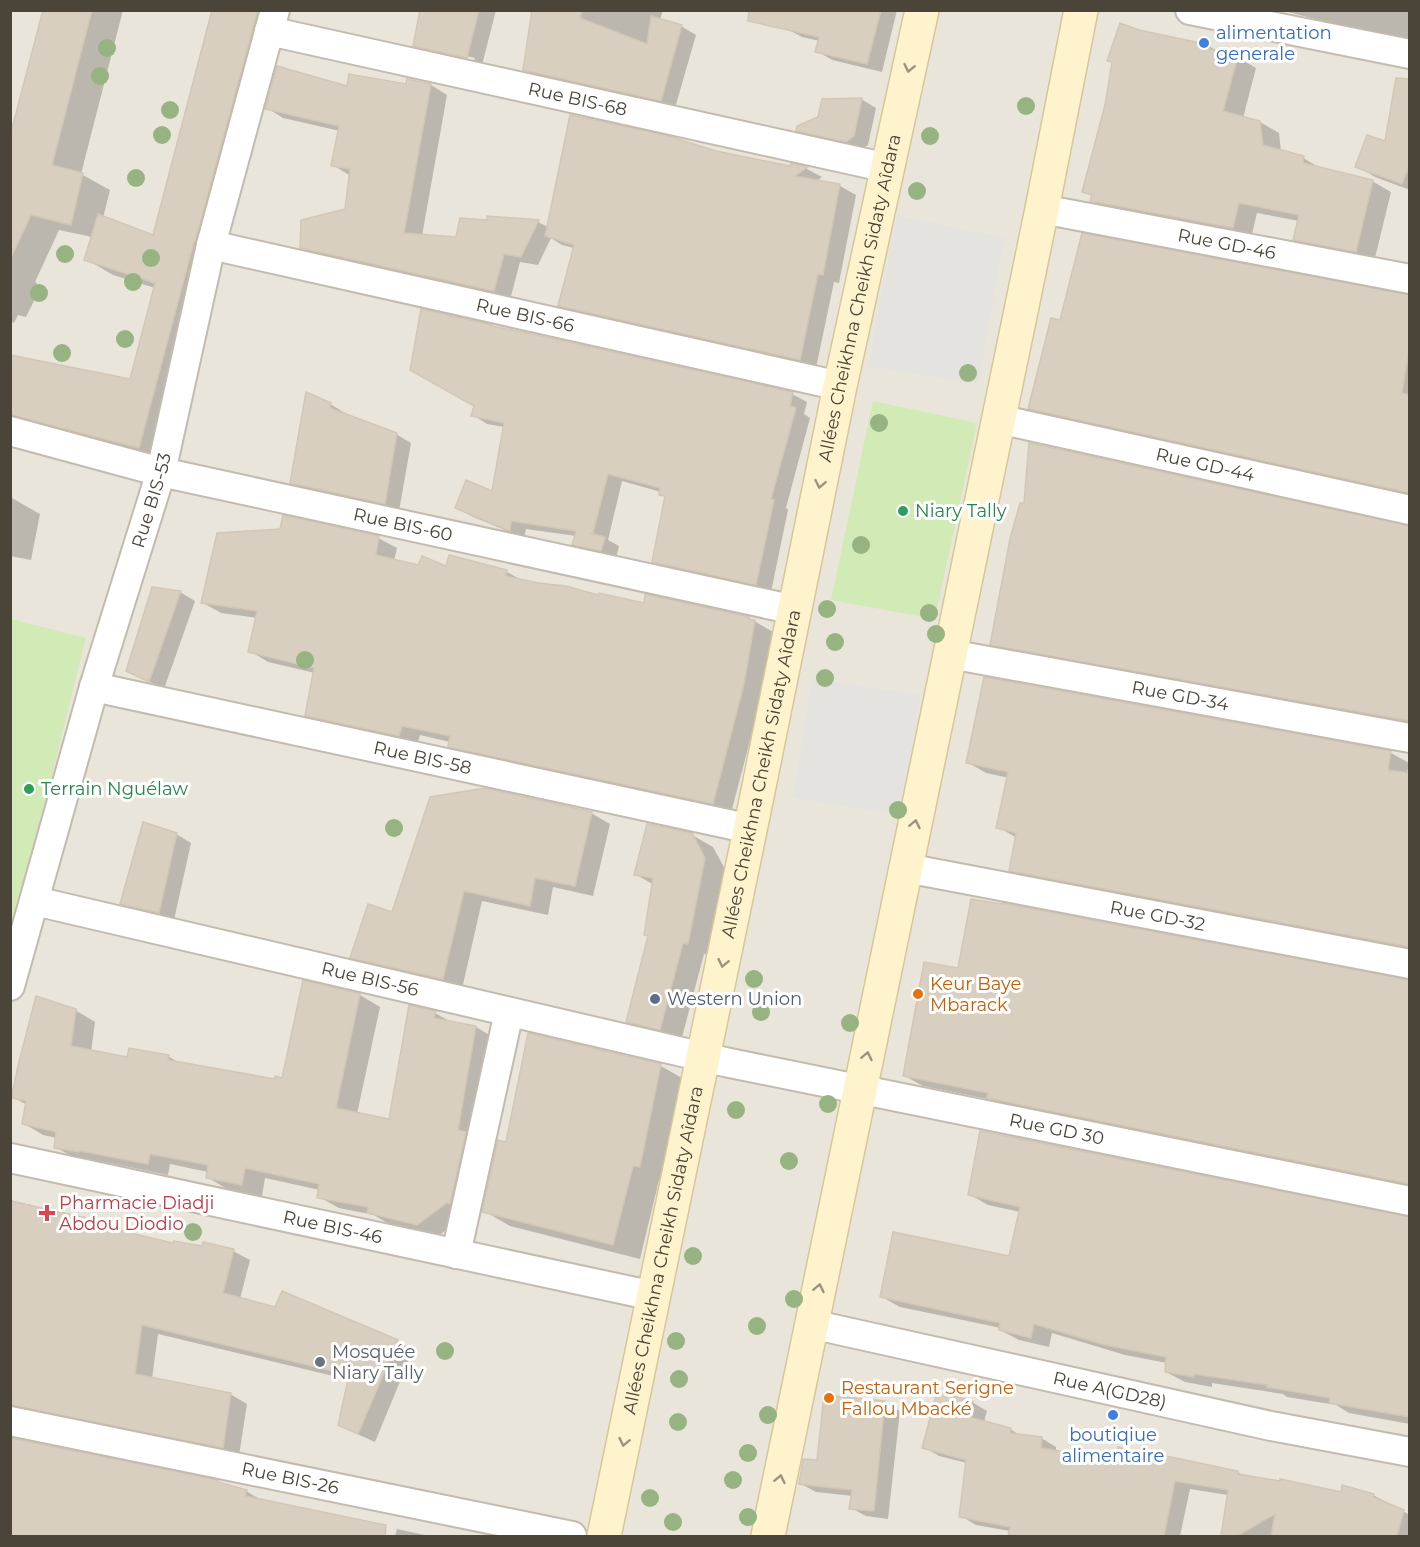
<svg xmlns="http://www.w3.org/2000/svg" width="1420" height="1547" font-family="Montserrat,sans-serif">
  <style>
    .residential { fill: #eae5da }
    .green { fill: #d2eab5 }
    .parking { fill: #e5e3e0 }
    .shadow { fill: #0003; fill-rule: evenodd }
    .building { fill: #d8cfc1; stroke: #d3c7b4; stroke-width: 1.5 }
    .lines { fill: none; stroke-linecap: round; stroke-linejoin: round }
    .minor-casing { stroke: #c2bbae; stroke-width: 32 }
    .secondary-casing { stroke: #d6c79b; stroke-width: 36 }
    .minor { stroke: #fff; stroke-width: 28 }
    .secondary { stroke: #fff3cd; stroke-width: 33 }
    .tree { fill: #97b381 }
    .oneway { stroke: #9c937c }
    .shop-dot { fill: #3f7fe0; stroke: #fff; stroke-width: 2 }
    .leisure-dot { fill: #2e9e5b; stroke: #fff; stroke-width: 2 }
    .food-dot { fill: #e8710a; stroke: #fff; stroke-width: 2 }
    .service-dot { fill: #5c6f8a; stroke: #fff; stroke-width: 2 }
    .health-dot { fill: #e0444e; stroke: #fff; stroke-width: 2 }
    .worship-dot { fill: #6b7280; stroke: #fff; stroke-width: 2 }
    .labels { text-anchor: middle; stroke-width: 6; stroke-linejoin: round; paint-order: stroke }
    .shop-label { font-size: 18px; fill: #366cbe; stroke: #fff; text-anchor: start }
    .street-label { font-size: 18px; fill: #4b4439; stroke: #fff }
    .leisure-label { font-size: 18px; fill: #27864d; stroke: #fff; text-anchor: start }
    .food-label { font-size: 18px; fill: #c56008; stroke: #fff; text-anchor: start }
    .service-label { font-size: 18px; fill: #4e5e75; stroke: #fff; text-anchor: start }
    .health-label { font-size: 18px; fill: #be3a42; stroke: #fff; text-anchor: start }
    .worship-label { font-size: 18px; fill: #5b616d; stroke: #fff; text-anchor: start }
  </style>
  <rect width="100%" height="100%" fill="#f6f3ec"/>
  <path class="residential" d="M11 11H1409V1536H11Z"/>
  <path class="green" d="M873 401 977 423 935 619 831 600Z
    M11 619 86 638 11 939Z"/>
  <path class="parking" d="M897 215 1004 238 978 385 868 366Z
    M812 678 920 695 902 815 793 798Z"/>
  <path class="shadow" d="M45 10H123L81 174 110 190 103 218 154 237 214 10H291L286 21 166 463 10 432V357L131 381 155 288 113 275 86 259 92 237 59 230 35 282 37 283 32 295 36 297 26 317 18 315 14 323 10 321V154Z
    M421 10H496L482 65 430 54 415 45ZM429 48 475 58 474 61 429 51Z
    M533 10H663L660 20 681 26 696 35 675 108 539 78 525 70Z
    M791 10H897L882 72 832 60 817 51 820 41 802 37 787 29Z
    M1281 10H1410V42L1335 26 1330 23Z
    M1138 31 1209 46 1222 54 1237 57 1256 68 1243 118 1260 122 1279 133 1281 151 1303 158 1322 169 1372 181 1391 192 1374 262 1313 250 1295 239 1299 221 1257 213 1251 238 1111 211 1092 201 1093 197 1083 191Z
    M431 85 447 95 422 236 457 238 538 222 548 227 716 153 792 167V165L807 169 822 177 816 181 840 186 856 195 839 283 834 282 816 368 576 315 560 305 574 248 562 245 551 238 538 265 520 262 510 300 318 257 302 247 346 210 349 175 333 165 340 131 283 118 267 108 348 88Z
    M1410 95V190L1375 177 1357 166 1386 143Z
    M861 99 876 108 868 145 861 149 812 139 798 130Z
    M1410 296V498L1048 419 1030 408 1061 322Z
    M792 394 807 402 804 414 810 418 786 508 788 510 771 592 668 570 653 561 666 497 661 494V492L622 481 608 540 619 546 616 558 589 552 574 544 576 536 526 529 524 538 471 516 457 507 493 493 504 427 487 424 473 415Z
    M330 404 345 413V415L396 434 411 443 399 511 307 491 292 482Z
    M10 497 40 514 31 560 10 556Z
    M1410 527V727L1010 654 992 644Z
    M378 538 397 548 394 561 419 567 507 572 523 581 599 597 645 605 749 618 773 632 762 695 731 813 467 756 449 746 450 742 420 735 417 745 324 725 306 715 315 673 268 662 250 651 257 618 221 613 203 603Z
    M180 592 195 601 164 689 128 671Z
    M985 679 1391 753 1409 763 1407 774 1410 775V953L1029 881 1010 870 1017 838 998 827 1009 778 986 773 967 762Z
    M591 813 610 824 593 896 553 887 548 915 482 901 462 989 370 967 352 957Z
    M176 834 191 843 174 920 137 912 122 903Z
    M692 835 713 847 726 871 709 955 704 954 681 1041 649 1033 628 1021 649 936 654 885 635 874Z
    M959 970 1410 982V1190L1007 1108 993 1100 923 1086 905 1076Z
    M360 995 380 1007 357 1114 391 1120 435 1013 453 1023 476 1027 496 1039 468 1214 438 1236 389 1224 374 1215 339 1208 319 1197 320 1190 265 1178 262 1196 227 1189 207 1177 208 1172 170 1164 168 1175 100 1161 99 1163 75 1158 55 1147 57 1138 43 1135 23 1123 27 1105 13 1097 75 1010 95 1022 91 1052 128 1058 168 1056 181 1064 276 1081 283 1079Z
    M529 1035 661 1066 687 1081 666 1181 659 1180 640 1259 510 1226 484 1211 507 1144Z
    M969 1194 1410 1218V1424L1349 1413 1336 1405 1287 1397 1283 1394 1212 1383V1387L1185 1382 1166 1372 1167 1363 1125 1355 1052 1333 1049 1347 1019 1340 1000 1330 1001 1328 900 1307 882 1297 1010 1258 1020 1212 988 1205Z
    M10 1200 31 1205 36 1208 100 1222 116 1231 175 1245 233 1251 250 1260 240 1299 397 1341 413 1350 375 1442 357 1434 340 1424 350 1380 158 1334 152 1379 230 1394 247 1404 239 1456 10 1410Z
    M972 1402 987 1411 984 1422 1010 1429 1023 1437 1041 1438 1056 1447V1452L1118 1462 1157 1458 1238 1472 1245 1477 1342 1493 1373 1495 1410 1515V1536H1223L1228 1495 1190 1489 1180 1536H1009L1010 1531 976 1525 961 1516 967 1463 939 1456 924 1447Z
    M885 1403 900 1411 888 1519 866 1516 851 1508 853 1496 816 1492 801 1484 818 1462Z
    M10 1439 246 1491 263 1501 358 1527 356 1536H10Z
    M397 1529 430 1536H395Z"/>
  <path class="building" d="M43 10H92L52 165 83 173 71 225 31 215 10 260V136Z
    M212 10H258L195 242H194L139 448 10 415V355L130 379 155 283 84 260 98 214 153 235Z
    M420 10H479L467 58 413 46Z
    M532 10H582L580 18 647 44 651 16 682 25 661 101 523 70Z
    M749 10H881L867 64 815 52 819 37 748 21Z
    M1120 23 1139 30 1210 45 1209 49 1238 56 1223 111 1260 121 1263 145 1304 156 1303 163 1373 180 1356 252 1293 240 1299 215 1239 203 1233 228 1090 201 1092 195 1082 192 1105 105 1112 62 1107 61Z
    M277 66 347 86 349 74 406 84 407 79 431 84 404 233 456 237 460 218 487 220V216L539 220 521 257 504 254 494 291 300 248 301 220 345 209 350 169 331 166 339 126 265 109Z
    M1396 78 1410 79V164L1402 184 1355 167 1367 135 1385 141Z
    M862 98 854 136 846 142 796 131 797 126 818 117 822 99Z
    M570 115 665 135 716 151 790 166 791 163 808 167 795 176 840 184 823 275 818 274 800 360 558 306 574 245 545 236Z
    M1082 233 1410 295V343L1402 393 1410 395V493L1028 409 1051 318 1060 320Z
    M421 309 492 325 491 326 513 330 793 392 790 406 796 408 771 499 774 500 756 585 652 562 665 496 659 495 660 488 608 474 593 533H590L605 537 601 551 572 545 576 531 511 521 510 531 455 508 466 480 492 491 504 423 471 416 474 406 410 370Z
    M306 392 331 403 330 408 397 433 385 504 290 483Z
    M1029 443 1410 526V721L990 645 1010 539 1020 503H1024Z
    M283 515 379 536 376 555 418 565 422 556 446 566 449 555 507 570 506 576 538 583 566 586 598 595 599 593 644 603 645 594 749 617V619L755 620 744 684 713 804 448 747 450 736 402 726 399 736 305 716 314 668 248 652 257 611 201 603 217 533 280 529Z
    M152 587 181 591 149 682 126 671Z
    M984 677 1391 751 1388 770 1410 773V947L1009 871 1016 833 996 828 1008 772 966 763Z
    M485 788 592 812 575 886 535 878 530 906 464 891 443 979 350 958 368 904 392 912 430 797Z
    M143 822 177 833 159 913 120 904Z
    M647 824 692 833 705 858 688 944 683 943 660 1030 626 1022 648 936 644 935 653 878 634 875Z
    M971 899 1002 904V903L1410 980V1184L987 1098 988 1093 903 1076 924 962 958 968Z
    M303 980 360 994 336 1108 389 1119 409 1005 436 1011 434 1018 476 1026 458 1130 466 1132 450 1204 447 1203 417 1225 367 1213 368 1207 317 1198 319 1184 245 1168 242 1185 206 1178 208 1165 150 1154 148 1164 80 1151 79 1152 54 1148 56 1132 22 1124 26 1101 11 1098 19 1062 36 996 76 1009 71 1046 127 1057 129 1048 169 1055 168 1060 275 1079V1076L282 1078Z
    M528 1033 661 1064 640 1167 633 1166 613 1245 482 1212 498 1140 506 1142Z
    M980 1131 1410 1217V1417L1329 1403 1330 1398 1267 1387 1268 1385 1194 1374V1377L1165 1372 1166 1357 1105 1345 1034 1324 1031 1338 999 1330 1000 1323 880 1297 893 1232 1009 1256 1020 1207 968 1195Z
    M10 1201 101 1221 100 1226 173 1243 174 1241 202 1246 203 1242 234 1249 223 1293 275 1307 282 1291 398 1340 358 1434 338 1425 349 1375 142 1325 135 1374 231 1393 223 1448 10 1405Z
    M937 1392 973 1401 969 1417 1011 1428 1010 1433 1042 1437 1041 1448 1116 1460 1118 1447 1156 1457 1157 1454 1238 1471V1474L1280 1481V1479L1341 1492 1342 1485 1374 1494 1373 1497 1404 1510 1397 1536H1271L1275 1514 1237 1536H1221L1228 1490 1175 1481 1164 1536H1008L1010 1527 959 1517 966 1460 922 1448Z
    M824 1395 885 1401 874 1511 849 1509 852 1490 799 1484 803 1459 817 1460Z
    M10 1438 218 1480V1482L247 1490 245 1496 386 1525 385 1536H10Z"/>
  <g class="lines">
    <defs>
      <g id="minor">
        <path d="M1190 10 1410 54"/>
        <path id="s1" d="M269 31 888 168"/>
        <path id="s2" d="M1042 209 1410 279"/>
        <path id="s3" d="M211 245 840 386"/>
        <path id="s4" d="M998 419 1410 510"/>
        <path id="s5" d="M10 431 161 472 795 610"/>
        <path id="s6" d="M950 654 1410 738"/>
        <path id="s7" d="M94 687 751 829"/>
        <path id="s8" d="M906 868 1410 964"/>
        <path id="s9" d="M35 901 725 1062 1410 1201"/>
        <path id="s10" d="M10 986 94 687 161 472 211 245 275 10"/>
        <path id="s11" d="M10 1158 654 1296"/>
        <path d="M456 1254 509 1012"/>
        <path id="s12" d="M811 1324 1271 1426 1410 1452"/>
        <path id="s13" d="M10 1421 572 1536"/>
      </g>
      <g id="secondary">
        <path id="s14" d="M604 1536 755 806 840 386 922 10"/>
        <path d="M768 1536 1042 209 1081 10"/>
      </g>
    </defs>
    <use href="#minor" class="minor-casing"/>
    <use href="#secondary" class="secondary-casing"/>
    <use href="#minor" class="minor"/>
    <use href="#secondary" class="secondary"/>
  </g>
  <g class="tree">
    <circle cx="107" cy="48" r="9"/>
    <circle cx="100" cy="76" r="9"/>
    <circle cx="1026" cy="106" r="9"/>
    <circle cx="170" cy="110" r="9"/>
    <circle cx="162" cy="135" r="9"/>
    <circle cx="930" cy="136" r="9"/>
    <circle cx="136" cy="178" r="9"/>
    <circle cx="917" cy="191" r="9"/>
    <circle cx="65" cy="254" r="9"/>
    <circle cx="151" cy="258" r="9"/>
    <circle cx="133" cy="282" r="9"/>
    <circle cx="39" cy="293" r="9"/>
    <circle cx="125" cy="339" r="9"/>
    <circle cx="62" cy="353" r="9"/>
    <circle cx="968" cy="373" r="9"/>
    <circle cx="879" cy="423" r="9"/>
    <circle cx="861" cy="545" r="9"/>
    <circle cx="827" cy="609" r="9"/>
    <circle cx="929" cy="613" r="9"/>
    <circle cx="936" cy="634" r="9"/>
    <circle cx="835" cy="642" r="9"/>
    <circle cx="305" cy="660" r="9"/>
    <circle cx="825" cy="678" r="9"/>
    <circle cx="898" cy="810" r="9"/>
    <circle cx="394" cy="828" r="9"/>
    <circle cx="754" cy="979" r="9"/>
    <circle cx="761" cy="1012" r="9"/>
    <circle cx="850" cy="1023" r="9"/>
    <circle cx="828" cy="1104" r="9"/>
    <circle cx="736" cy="1110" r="9"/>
    <circle cx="789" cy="1161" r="9"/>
    <circle cx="193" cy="1232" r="9"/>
    <circle cx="693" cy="1256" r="9"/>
    <circle cx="794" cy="1299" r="9"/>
    <circle cx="757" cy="1326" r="9"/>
    <circle cx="676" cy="1341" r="9"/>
    <circle cx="445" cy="1351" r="9"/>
    <circle cx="679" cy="1379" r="9"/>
    <circle cx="768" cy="1415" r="9"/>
    <circle cx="678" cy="1422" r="9"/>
    <circle cx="748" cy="1453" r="9"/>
    <circle cx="733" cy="1480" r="9"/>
    <circle cx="650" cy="1498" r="9"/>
    <circle cx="748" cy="1517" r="9"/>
    <circle cx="673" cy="1522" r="9"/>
  </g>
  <defs><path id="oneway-chevron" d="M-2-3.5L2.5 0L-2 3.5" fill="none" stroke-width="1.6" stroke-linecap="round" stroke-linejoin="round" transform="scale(1.5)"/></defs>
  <g class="oneway">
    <use href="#oneway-chevron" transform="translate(909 68) rotate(102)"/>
    <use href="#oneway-chevron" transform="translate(820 484) rotate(101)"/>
    <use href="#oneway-chevron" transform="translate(915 824) rotate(-78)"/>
    <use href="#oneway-chevron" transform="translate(723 963) rotate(102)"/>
    <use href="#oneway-chevron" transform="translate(867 1056) rotate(-78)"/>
    <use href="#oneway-chevron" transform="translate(819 1288) rotate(-78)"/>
    <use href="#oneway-chevron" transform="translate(624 1442) rotate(102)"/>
    <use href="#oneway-chevron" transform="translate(780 1479) rotate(-78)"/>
  </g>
  <g class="shop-dot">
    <circle cx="1204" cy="43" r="6"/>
    <circle cx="1113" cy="1415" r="6"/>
  </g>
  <g class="leisure-dot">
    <circle cx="903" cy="511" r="6"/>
    <circle cx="29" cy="789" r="6"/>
  </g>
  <g class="food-dot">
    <circle cx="918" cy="994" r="6"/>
    <circle cx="829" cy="1398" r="6"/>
  </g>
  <circle class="service-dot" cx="655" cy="999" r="6"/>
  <path class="health-dot" d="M44 1204h6v6h6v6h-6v6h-6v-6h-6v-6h6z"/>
  <circle class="worship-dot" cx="320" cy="1362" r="6"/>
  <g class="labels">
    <g class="shop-label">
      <text x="1216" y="39">alimentation<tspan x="1216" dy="21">generale</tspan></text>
      <text x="1113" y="1441" text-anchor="middle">boutiqiue<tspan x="1113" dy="21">alimentaire</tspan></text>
    </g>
    <g class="street-label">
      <text dy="6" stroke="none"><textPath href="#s1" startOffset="316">Rue BIS-68</textPath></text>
      <text dy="6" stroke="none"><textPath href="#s2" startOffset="188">Rue GD-46</textPath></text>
      <text dy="6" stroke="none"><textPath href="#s14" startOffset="1264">Allées Cheikhna Cheikh Sidaty Aîdara</textPath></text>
      <text dy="6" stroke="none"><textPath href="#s3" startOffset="322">Rue BIS-66</textPath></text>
      <text dy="6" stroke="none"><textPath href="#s4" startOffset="212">Rue GD-44</textPath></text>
      <text dy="6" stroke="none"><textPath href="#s10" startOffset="506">Rue BIS-53</textPath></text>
      <text dy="6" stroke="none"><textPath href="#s5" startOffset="404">Rue BIS-60</textPath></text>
      <text dy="6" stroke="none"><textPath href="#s6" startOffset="234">Rue GD-34</textPath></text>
      <text dy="6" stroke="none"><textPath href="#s7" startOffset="336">Rue BIS-58</textPath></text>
      <text dy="6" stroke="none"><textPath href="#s14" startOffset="778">Allées Cheikhna Cheikh Sidaty Aîdara</textPath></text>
      <text dy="6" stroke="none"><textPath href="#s8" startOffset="256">Rue GD-32</textPath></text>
      <text dy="6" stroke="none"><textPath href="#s9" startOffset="344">Rue BIS-56</textPath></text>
      <text dy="6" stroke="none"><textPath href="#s9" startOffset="1047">Rue GD 30</textPath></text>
      <text dy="6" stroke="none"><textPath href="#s11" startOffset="330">Rue BIS-46</textPath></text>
      <text dy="6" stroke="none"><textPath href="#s14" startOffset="292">Allées Cheikhna Cheikh Sidaty Aîdara</textPath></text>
      <text dy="6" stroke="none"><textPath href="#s12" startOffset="306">Rue A(GD28)</textPath></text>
      <text dy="6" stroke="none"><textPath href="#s13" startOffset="286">Rue BIS-26</textPath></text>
    </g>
    <g class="leisure-label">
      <text x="915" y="517">Niary Tally</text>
      <text x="41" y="795">Terrain Nguélaw</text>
    </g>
    <g class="food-label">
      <text x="930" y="990">Keur Baye<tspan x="930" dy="21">Mbarack</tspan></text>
      <text x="841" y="1394">Restaurant Serigne<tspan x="841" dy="21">Fallou Mbacké</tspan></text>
    </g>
    <g class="service-label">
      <text x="667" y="1005">Western Union</text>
    </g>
    <g class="health-label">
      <text x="59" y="1209">Pharmacie Diadji<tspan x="59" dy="21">Abdou Diodio</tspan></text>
    </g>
    <g class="worship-label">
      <text x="332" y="1358">Mosquée<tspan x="332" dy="21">Niary Tally</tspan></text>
    </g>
  </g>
  <rect width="1420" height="1547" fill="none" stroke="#4b4439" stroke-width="24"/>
</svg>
